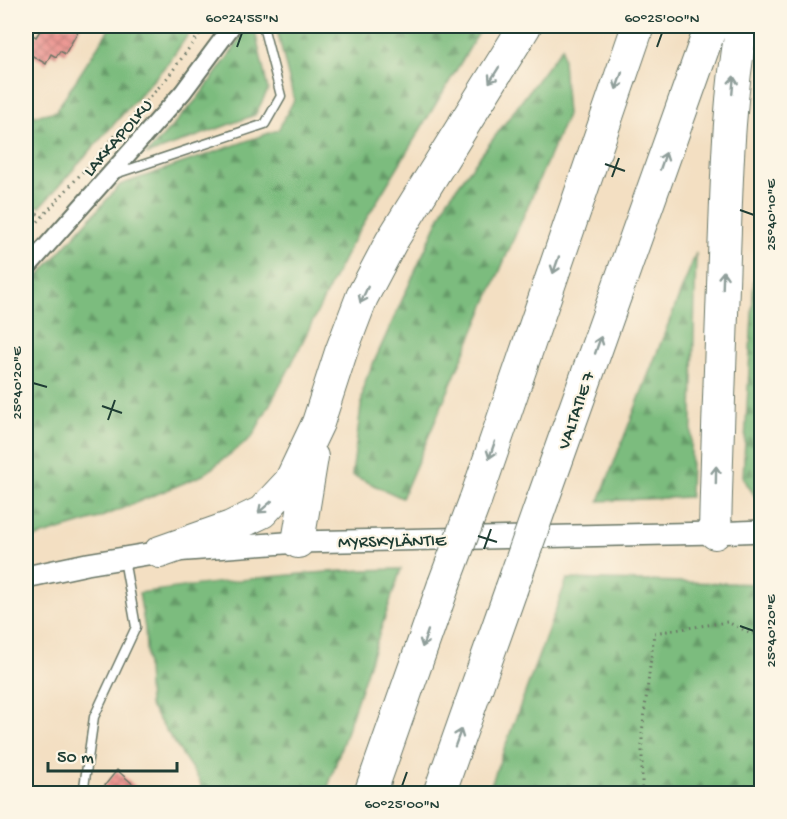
<svg xmlns="http://www.w3.org/2000/svg" width="787" height="819" font-family="'Gochi Hand',sans-serif">
  <style>
    .forest { fill: url(#forest-firs); stroke: #4e7c59; stroke-width: 1.5 }
    .building { fill: url(#building-cross-hatch) }
    .lines { fill: none; stroke-linecap: round; stroke-linejoin: round }
    .service-casing { stroke: #697666; stroke-width: 11 }
    .minor-casing { stroke: #697666; stroke-width: 20 }
    .tertiary-casing { stroke: #697666; stroke-width: 24 }
    .motorway-casing { stroke: #697666; stroke-width: 34 }
    .path { stroke: #697666; stroke-width: 3; stroke-dasharray: 1.5 4.5; stroke-linecap: butt }
    .service { stroke: #fff; stroke-width: 8 }
    .minor { stroke: #fff; stroke-width: 16 }
    .tertiary { stroke: #fff; stroke-width: 21 }
    .motorway { stroke: #fff; stroke-width: 32 }
    .motorway-bridge-casing { stroke: #697666; stroke-width: 34; stroke-linecap: butt }
    .motorway-bridge { stroke: #fff; stroke-width: 32 }
    .oneway { stroke: #8f9e9a }
    .ticks { fill: none; stroke: #1f3d34; stroke-width: 2 }
    .labels { text-anchor: middle; stroke-width: 4.5; stroke-linejoin: round; paint-order: stroke }
    .street-label { font-size: 18px; fill: #1f3d34; stroke: #fcf5e5 }
    .neatline { fill: none; stroke: #1f3d34; stroke-width: 2 }
    .ticks-label { font-size: 15px; text-anchor: middle; fill: #1f3d34 }
  </style>
  <defs>
    <pattern id="forest-firs" width="22" height="20" patternUnits="userSpaceOnUse" patternTransform="scale(1.5)"><rect width="22" height="20" fill="#7cbc7e"/><path d="M5 1l3.5 6h-7zM16 11l3.5 6h-7z" fill="#659a68"/></pattern>
    <pattern id="building-cross-hatch" width="8" height="8" patternUnits="userSpaceOnUse" patternTransform="scale(1.5)"><rect width="8" height="8" fill="#eb918d"/><path d="M0 0l8 8M0 8l8-8" fill="none" stroke="#be7874"/></pattern>
  </defs>
  <rect width="100%" height="100%" fill="#fcf5e5"/>
  <filter id="ink" filterUnits="userSpaceOnUse"><feTurbulence type="fractalNoise" baseFrequency=".0167" numOctaves="2"/><feDisplacementMap in="SourceGraphic" scale="12" xChannelSelector="R" yChannelSelector="G"/><feConvolveMatrix kernelMatrix="1 2 1 2 8 2 1 2 1" color-interpolation-filters="sRGB"/></filter>
  <filter id="wash" filterUnits="userSpaceOnUse"><feTurbulence type="fractalNoise" baseFrequency=".008" numOctaves="4" result="noise"/><feDisplacementMap in="SourceGraphic" scale="24" xChannelSelector="R" yChannelSelector="G"/><feGaussianBlur stdDeviation="1.35" result="paint"/><feColorMatrix in="noise" values="0 0 0 0 0 0 0 0 0 0 0 0 0 0 0 0 0 1.4 0 .05"/><feComposite in="paint" operator="in"/></filter>
  <g filter="url(#wash)">
    <rect width="100%" height="100%" fill="#f3dfc2"/>
    <path class="forest" d="M111 26H194L169 62 40 207 26 202V118L56 111Z
      M247 26H254L268 90 255 115 146 155 198 98 233 50Z
      M276 26H483L351 244 289 369 252 437 203 475 99 518 26 540V290L120 185 278 130 294 100Z
      M562 47 567 115 402 498 352 475 364 384 448 199Z
      M761 153 762 501H758L743 478Z
      M696 253 690 497 599 501Z
      M401 569 326 793H202L200 781 149 705 145 629 139 593C225 581 313 570 401 569Z
      M567 579 761 584V793H488Z"/>
    <g id="blocks">
      <path class="building" d="M43 26H81L65 54 60 51 56 57 51 54 46 64 26 52V31L36 37Z
        M117 770 144 794H98Z"/>
    </g>
  </g>
  <g filter="url(#ink)">
    <use href="#blocks" fill-opacity="0" stroke="#697666" stroke-width="1.5"/>
    <g class="lines">
      <defs>
        <path id="service" d="M115 174 265 124 281 96 263 26
          M83 794 94 717 136 627 124 559"/>
        <path id="minor" d="M26 269 183 92 232 26"/>
        <path id="tertiary" d="M26 577 87 564 160 552 298 542 715 533 762 531"/>
        <path id="motorway" d="M543 499 711 26
          M475 501 638 26
          M715 533C717 441 721 348 724 256 727 179 728 102 742 26
          M298 542 312 457
          M160 552 231 527 262 512 290 482 318 423 341 352 362 297 391 242 525 26
          M370 794 444 584
          M439 794 511 590"/>
      </defs>
      <use href="#service" class="service-casing"/>
      <use href="#minor" class="minor-casing"/>
      <use href="#tertiary" class="tertiary-casing"/>
      <use href="#motorway" class="motorway-casing"/>
      <path class="path" d="M26 209 43 216
        M26 235 168 77 205 26
        M642 794V733L654 633 727 622 762 638"/>
      <use href="#service" class="service"/>
      <use href="#minor" class="minor"/>
      <use href="#tertiary" class="tertiary"/>
      <use href="#motorway" class="motorway"/>
      <defs>
        <path id="motorway-bridge" d="M444 584 475 501
          M511 590 543 499"/>
      </defs>
      <use href="#motorway-bridge" class="motorway-bridge-casing"/>
      <use href="#motorway-bridge" class="motorway-bridge"/>
    </g>
    <defs><path id="oneway-shaft" d="M-6 0H5M1.5-3L5.5 0L1.5 3" fill="none" stroke-width="1.6" stroke-linecap="round" stroke-linejoin="round" transform="scale(1.5)"/></defs>
    <g class="oneway">
      <use href="#oneway-shaft" transform="translate(494 75) rotate(122)"/>
      <use href="#oneway-shaft" transform="translate(619 81) rotate(109)"/>
      <use href="#oneway-shaft" transform="translate(733 85) rotate(-85)"/>
      <use href="#oneway-shaft" transform="translate(663 161) rotate(-71)"/>
      <use href="#oneway-shaft" transform="translate(556 265) rotate(109)"/>
      <use href="#oneway-shaft" transform="translate(723 280) rotate(-88)"/>
      <use href="#oneway-shaft" transform="translate(364 295) rotate(115)"/>
      <use href="#oneway-shaft" transform="translate(598 345) rotate(-71)"/>
      <use href="#oneway-shaft" transform="translate(492 450) rotate(109)"/>
      <use href="#oneway-shaft" transform="translate(716 475) rotate(-89)"/>
      <use href="#oneway-shaft" transform="translate(265 507) rotate(139)"/>
      <use href="#oneway-shaft" transform="translate(425 639) rotate(109)"/>
      <use href="#oneway-shaft" transform="translate(458 738) rotate(-70)"/>
    </g>
  </g>
  <path class="ticks" d="M237 47 242 33M657 47 662 33M605 164 625 171M612 177 619 158M740 210 754 215M33 383 47 387M102 406 122 413M108 420 115 400M478 536 497 542M484 549 491 529M740 626 754 631M402 786 407 772"/>
  <g class="labels">
    <g class="street-label">
      <text transform="translate(117 137) rotate(-49)" y="6">LAKKAPOLKU</text>
      <text transform="translate(575 410) rotate(-71)" y="6">VALTATIE 7</text>
      <text transform="translate(392 540) rotate(-1)" y="6">MYRSKYLÄNTIE</text>
    </g>
  </g>
  <rect width="787" height="819" fill="none" stroke="#fcf5e5" stroke-width="66"/>
  <path d="M48 762v9h129v-9" fill="none" stroke="#1f3d34" stroke-width="3"/>
  <text x="57" y="762" font-size="18" fill="#1f3d34" stroke="#fcf5e5" stroke-width="4.5" paint-order="stroke">50 m</text>
  <rect x="33" y="33" width="721" height="753" class="neatline"/>
  <g class="ticks-label">
    <text x="242" y="22">60°24'55"N</text>
    <text x="662" y="22">60°25'00"N</text>
    <text transform="translate(770 215) rotate(-90)" y="5">25°40'10"E</text>
    <text transform="translate(16 383) rotate(-90)" y="5">25°40'20"E</text>
    <text transform="translate(770 631) rotate(-90)" y="5">25°40'20"E</text>
    <text x="402" y="808">60°25'00"N</text>
  </g>
</svg>
